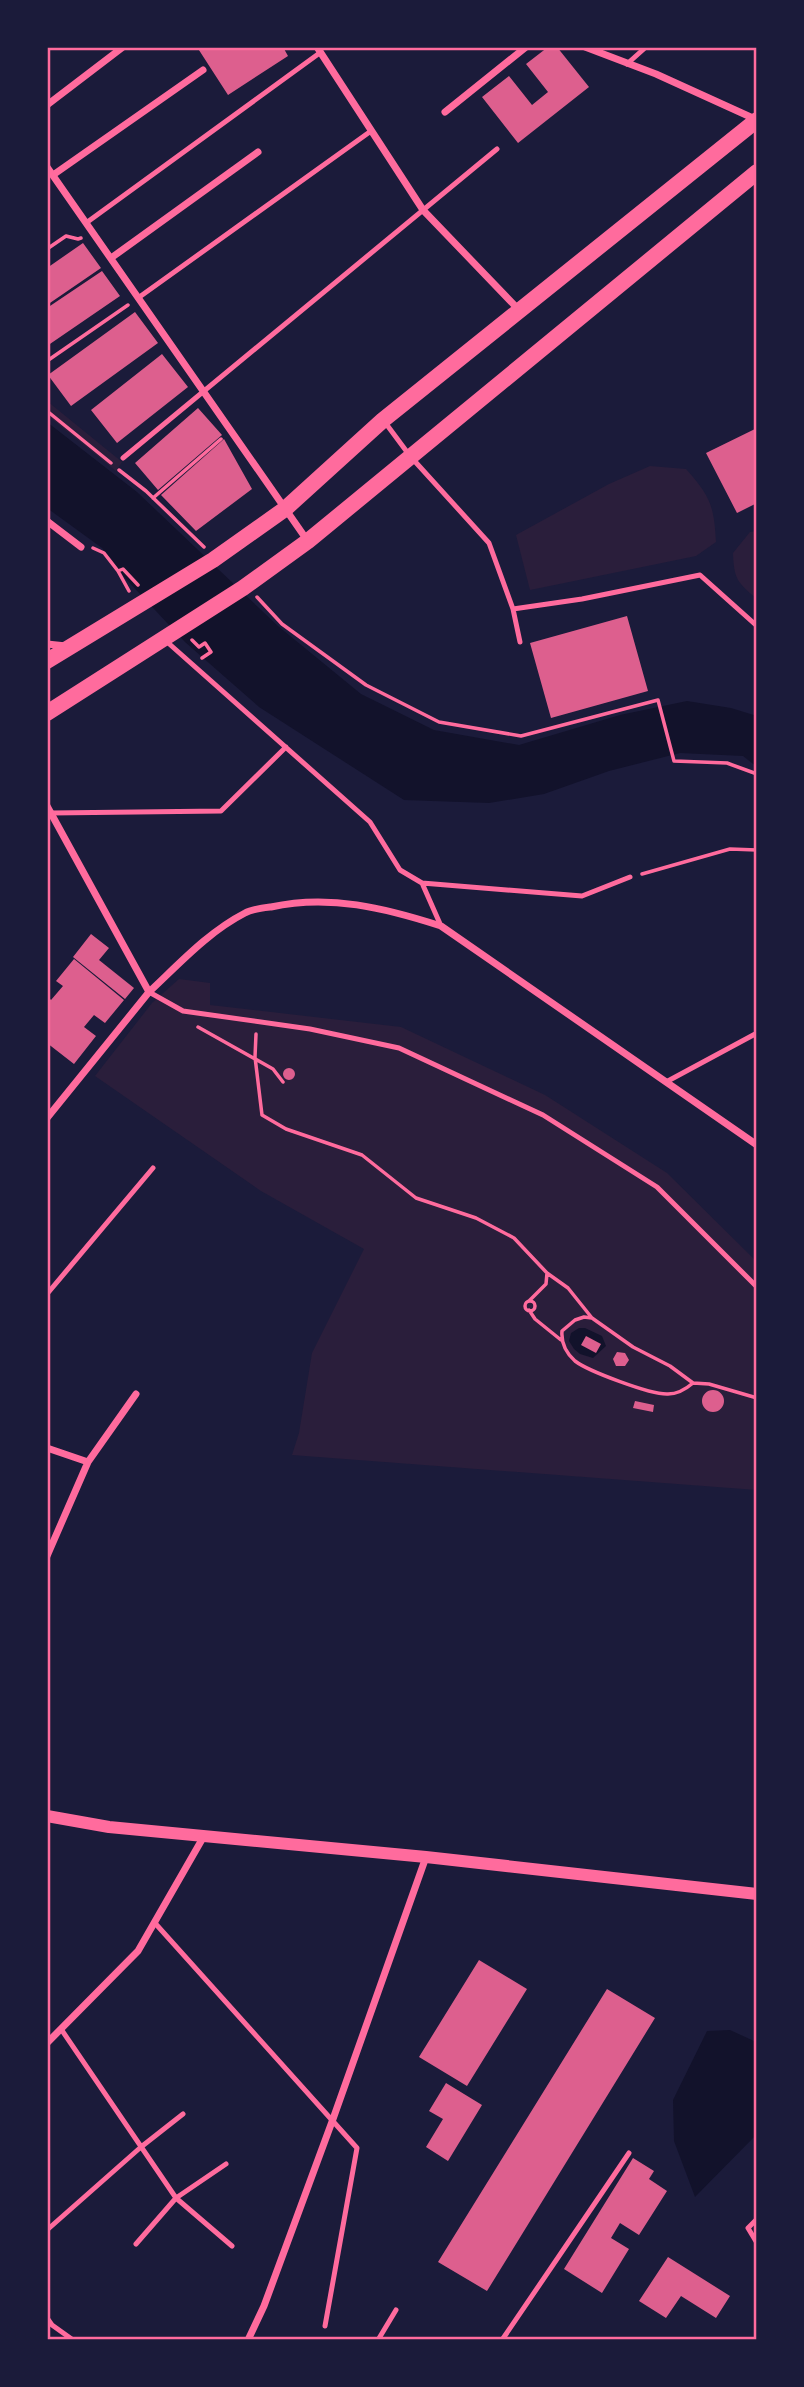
<svg xmlns="http://www.w3.org/2000/svg" width="804" height="2387" font-family="'Nunito Sans',sans-serif">
  <style>
    .green { fill: #2a1e3b }
    .water { fill: #12122b }
    .building { fill: #dd5f8e }
    .lines { fill: none; stroke-linecap: round; stroke-linejoin: round }
    .path { stroke: #ff6b9d; stroke-width: 3.5 }
    .service { stroke: #ff6b9d; stroke-width: 5 }
    .minor { stroke: #ff6b9d; stroke-width: 7 }
    .tertiary { stroke: #ff6b9d; stroke-width: 12 }
    .primary { stroke: #ff6b9d; stroke-width: 16 }
    .neatline { fill: none; stroke: #ff6b9d; stroke-width: 2.5 }
  </style>
  <rect width="100%" height="100%" fill="#1b1b3a"/>
  <path class="green" d="M47 401 122 462 116 471 47 415Z
    M650 466 686 469C710 496 714 505 716 542L696 556 530 590 516 535 609 484Z
    M757 531V599C737 582 734 579 733 553L750 532Z
    M179 979 210 983V1005L401 1027 545 1095 667 1173 757 1262V1490L292 1455 299 1433 312 1353 364 1249 261 1191 95 1076 152 1003Z"/>
  <path class="water" d="M47 422 137 492 278 626 361 694 434 730 519 745 620 715 687 701 731 708 757 716V767L743 756 680 753 609 771 544 794 489 803 404 800 259 707 185 642 125 578 102 548 47 508Z
    M579 1328H585L602 1336 606 1346 593 1358 580 1354 574 1349 569 1341 571 1333Z
    M730 2030 754 2041 757 2046V2134L695 2197 674 2141 673 2100 707 2031Z"/>
  <path class="building" d="M197 47H283L288 56 228 95Z
    M548 47H557L589 87 518 143 482 97 509 76 532 105 548 92 526 64Z
    M83 243 101 268 47 305V268Z
    M102 271 120 296 47 346V308Z
    M135 312 158 343 71 406 48 375Z
    M162 354 188 387 117 443 91 410Z
    M198 408 222 435 158 490 135 463Z
    M757 428V503L737 513 706 453Z
    M224 439 252 489 196 531 161 495Z
    M627 616 648 691 551 718 530 643Z
    M91 934 109 948 99 960 134 988 125 999 73 957Z
    M74 959 124 1000 105 1023 94 1015 84 1027 96 1036 74 1064 47 1043V996L51 1000 63 986 56 981Z
    M283 1074a6 6 0 1 1 12 0a6 6 0 1 1-12 0Z
    M586 1336 601 1344 596 1353 581 1345Z
    M617 1352 625 1353 629 1360 625 1366H616L613 1359Z
    M702 1401a11 11 0 1 1 22 0a11 11 0 1 1-22 0Z
    M635 1401 654 1405 653 1412 633 1408Z
    M479 1960 527 1989 467 2086 419 2057Z
    M607 1989 655 2018 487 2291 438 2262Z
    M446 2083 482 2105 448 2161 426 2147 443 2119 429 2111Z
    M633 2158 654 2171 649 2179 667 2191 639 2235 620 2223 611 2238 629 2249 602 2293 564 2269Z
    M668 2257 730 2296 716 2318 681 2296 666 2318 639 2301Z"/>
  <g class="lines">
    <path class="path" d="M47 249 66 236 78 239 81 238
      M47 361 128 305
      M47 411 111 463
      M119 470 146 491 204 547
      M153 498 221 439
      M93 548 104 553 118 571 123 569 138 585
      M118 571 129 591
      M257 597 282 624 366 685 439 722 521 736 658 700 674 761 727 763 757 774
      M192 640 199 647 205 643 211 652 202 658
      M642 874 730 849 757 850
      M198 1027 273 1069 283 1082
      M256 1034 255 1057 262 1115 286 1129 362 1155 416 1198 476 1218 514 1238 547 1273 568 1288 592 1318
      M529 1301 546 1284 547 1273
      M525 1306a5 5 0 1 1 10 0a5 5 0 1 1-10 0Z
      M529 1310 535 1319 561 1340
      M584 1317 592 1318 633 1347 670 1366 693 1383C686 1389 678 1394 668 1394 651 1395 588 1371 575 1361 566 1353 561 1343 562 1331L575 1320Z
      M693 1383 709 1384 757 1398
      M756 1397 757 1438"/>
    <path class="service" d="M627 64 646 47
      M86 223 321 52
      M138 298 371 131
      M384 421 410 456 489 543 513 609 582 599 700 575 757 626
      M123 458 497 149
      M513 609 520 642
      M166 641 370 822 400 870 422 883 441 926
      M51 813 221 811 286 747
      M422 883 582 896 630 877
      M149 992 183 1011 310 1029 399 1048 543 1115 657 1187 757 1287
      M666 1082 757 1033
      M47 1294 153 1168
      M154 1922 357 2148 325 2326
      M61 2029 176 2198 232 2246
      M757 2219 748 2228 757 2243
      M47 2230 141 2147 183 2114
      M136 2244 176 2198 226 2164
      M47 2318 52 2325 73 2340
      M378 2340 396 2310
      M502 2340 629 2153"/>
    <path class="minor" d="M317 47 423 210 519 310
      M585 47 656 74 755 119
      M47 105 123 47
      M445 112 526 47
      M47 167 307 540
      M53 175 203 70
      M111 258 258 152
      M47 521 81 547
      M47 644 66 646
      M47 806 149 992C179 964 208 932 245 913 252 909 262 908 271 907 329 894 385 908 441 926L757 1145
      M47 1118 149 992
      M47 1448 88 1462 136 1394
      M47 1556 88 1462
      M47 2043 138 1951 204 1836
      M248 2340 264 2306 333 2119 426 1857"/>
    <path class="tertiary" d="M47 1816 109 1827 426 1857 757 1894"/>
    <path class="primary" d="M47 661 213 560 285 509 383 420 757 120
      M47 713 243 588 308 541 757 172"/>
  </g>
  <rect width="804" height="2387" fill="none" stroke="#1b1b3a" stroke-width="98"/>
  <rect x="49" y="49" width="706" height="2289" class="neatline"/>
</svg>
